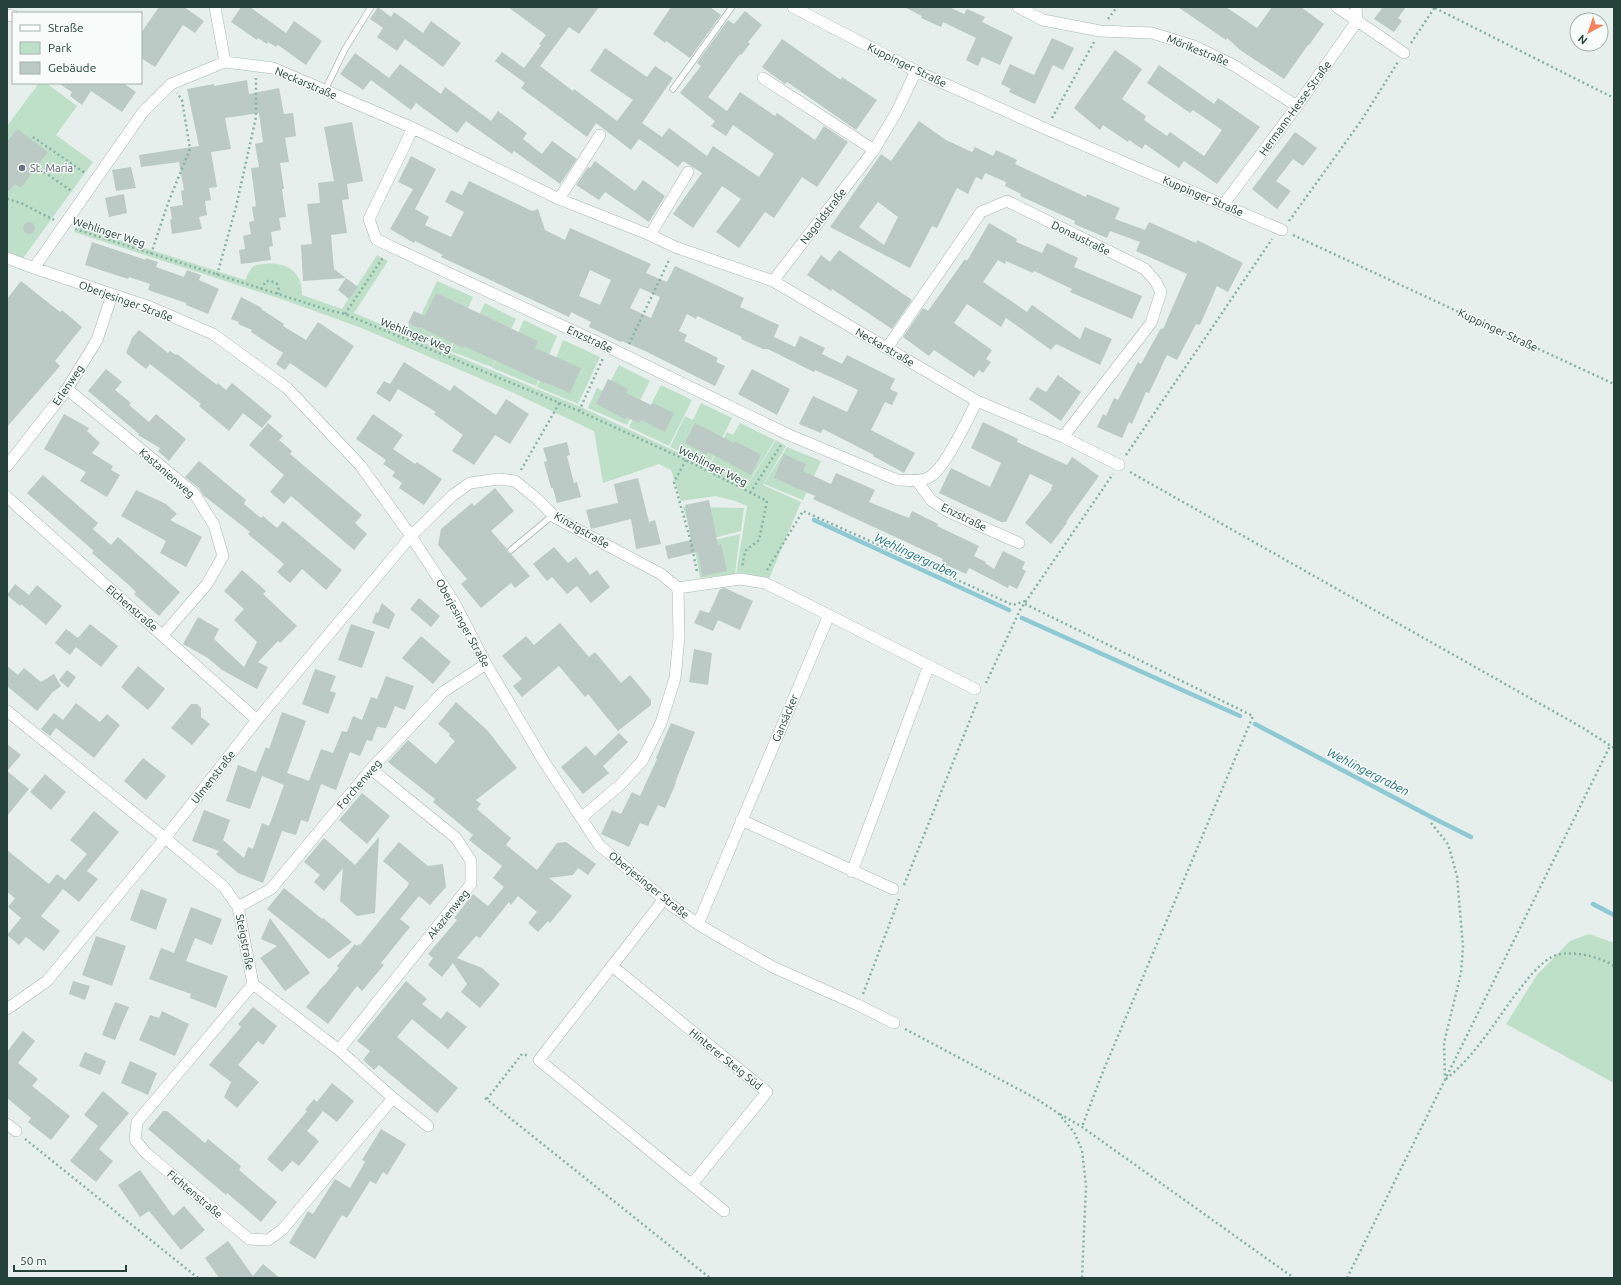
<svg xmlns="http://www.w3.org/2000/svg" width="1621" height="1285" font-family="Ubuntu,sans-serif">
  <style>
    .green { fill: #bfe0c8 }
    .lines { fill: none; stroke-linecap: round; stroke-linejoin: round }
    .stream { stroke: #8ec9d4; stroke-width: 4.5 }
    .building { fill: #bbcac4; fill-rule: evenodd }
    .service-casing { stroke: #a8b8b2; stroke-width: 7 }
    .minor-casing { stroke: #a8b8b2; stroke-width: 12 }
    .path { stroke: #86b3a5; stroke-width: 2.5; stroke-dasharray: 2 3; stroke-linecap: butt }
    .service { stroke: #fff; stroke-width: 5.5 }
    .minor { stroke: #fff; stroke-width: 11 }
    .worship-dot { fill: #6b7280; stroke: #f7fbf9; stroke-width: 1.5 }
    .labels { text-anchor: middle; stroke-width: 3; stroke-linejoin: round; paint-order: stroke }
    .street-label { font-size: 11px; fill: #24423a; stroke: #f7fbf9 }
    .worship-label { font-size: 11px; fill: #5b616d; stroke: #f7fbf9; text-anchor: start }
    .water-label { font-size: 12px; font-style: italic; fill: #1c6f80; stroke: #f7fbf9 }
  </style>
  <rect width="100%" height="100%" fill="#e6efeb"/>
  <path class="green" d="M39 83H46L77 106 56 135 93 162 21 261 7 255V126Z
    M79 227 245 280C247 277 248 272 251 269 253 265 258 265 262 264 285 261 303 271 302 295L342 309 377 255 388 261 354 313 583 408 709 467 727 432 733 435 740 423 775 440 747 485 716 470 747 486 776 440 786 446 763 485 801 502 769 579 736 575 747 506 735 501 716 496 681 501 671 470 659 464 603 483 594 431 514 393 359 327 284 300 74 232Z
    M437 281 473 297 449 350 405 332 415 313 421 315Z
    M485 303 516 319 492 367 450 351 460 332 469 335Z
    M524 320 557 336 536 386 492 368 500 353 508 356Z
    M563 340 600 357 578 404 537 387 544 369 551 371Z
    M619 365 650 381 627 425 588 408 597 388 605 392Z
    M661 385 692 400 669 446 629 427 638 408 647 412Z
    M701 403 732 418 709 465 670 447 685 416 693 420Z
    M787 447 821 461 803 500 764 484Z
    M683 507 744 508 741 531 694 543Z
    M740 534 735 574 700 578 694 545Z
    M1589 934 1614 943V1083L1506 1024 1537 975 1570 941Z"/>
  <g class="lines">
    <path class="stream" d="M814 520 1009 610
      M1022 618 1240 716
      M1255 724 1435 819 1471 837
      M1593 904 1614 915"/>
  </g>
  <path class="building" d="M159 7H184L204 21 195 33 183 25 155 67 141 58V33Z
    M241 7H250L286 33 294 21 322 41 306 65 278 45 276 47 268 42 267 44 258 38 257 40 231 22Z
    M378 7 391 17 394 12 423 33 431 21 461 43 443 67 405 39 397 51 377 37 383 28 370 19Z
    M508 7H599L579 34 569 27 540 66 573 91 574 89 617 121 633 100 590 71 605 48 647 77 655 66 673 78 642 123 662 137 669 128 707 156 713 146 759 177 774 154 733 125 726 136 711 126 715 121 680 93 701 66 697 63 728 20 734 24 745 11 762 25 748 42 750 44 741 55 740 54 708 97 727 111 740 92 775 116 777 113 815 140 824 126 848 142 817 187 802 177 774 218 765 212 739 248 716 232 741 199 722 186 693 228 673 214 702 173 683 161 678 167 639 139 631 150 596 123 587 137 521 88 525 83 495 61 502 52 524 68 541 45 539 44 546 35Z
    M671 7H710L721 15 690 58 666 41 665 43 653 34Z
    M904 7H949L964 14 967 9 985 17 982 22 1013 37 1000 65 982 57 978 66 966 60 976 38 943 22 941 27 921 18 922 16Z
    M1178 7H1226L1257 28 1272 7H1301L1324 24 1309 45H1308L1284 79 1240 50 1227 38 1226 40Z
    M1383 7H1406L1398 18 1402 21 1394 32 1374 19Z
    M1052 38 1074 48 1063 70 1053 65 1035 104 1009 92 1011 89 1001 84 1010 64 1034 75Z
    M782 39 841 80 842 77 877 100 856 130 787 82 785 84 762 67Z
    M1115 50 1142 69 1122 99 1146 116 1144 120 1167 136 1170 132 1204 156 1222 130 1193 110 1190 113 1147 83 1159 65 1214 104 1218 98 1260 127 1217 184 1184 161 1179 168 1145 144 1142 149 1129 140 1128 142 1103 125 1100 130 1074 108Z
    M355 53 389 78 400 64 441 94 445 87 491 121 498 111 527 133 523 139 542 154 552 141 577 159 560 184 514 151 512 154 466 121 457 133 416 103 411 110 371 80 363 90 340 74Z
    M247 80 249 94 279 88 284 114 293 113 296 136 285 138 289 162 280 163 284 189H282L286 217 279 218 281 230 271 232 273 246 269 247 271 260 241 264 239 250 245 249 243 236 251 234 249 222 254 221 252 207 256 206 251 168 259 167 255 144 263 142 259 113 225 118 231 149 211 152 217 187 209 188 211 200 205 201 207 215 199 217 202 229 172 234 170 220 172 219 170 207 183 205 181 191 184 190 179 162 141 167 139 155 199 146 187 89 214 84V86Z
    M58 83H123L136 92 122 112 91 91 82 105 70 96 72 92Z
    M919 121 946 140 972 152 975 147 993 156 996 150 1017 160 1015 164 1086 197 1087 194 1120 208 1115 219 1145 230 1149 222 1196 243 1197 240 1243 263 1228 292 1217 286 1200 325 1196 324 1177 360 1167 355 1149 393 1146 392 1132 424 1129 422 1122 438 1097 427 1103 414 1106 416 1114 398 1118 400 1138 362 1141 364 1161 328 1163 329 1187 274 1136 251 1140 242 1110 231 1107 238 1074 224 1075 221 1020 196 1021 194 1005 186 1006 182 985 173 982 180 976 177 968 194 957 188 937 228 932 226 910 268 830 227 881 154 891 161ZM878 202 898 217 884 245 859 227Z
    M352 122 363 181 347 184 349 199 342 200 347 233 331 235 334 269 346 278 303 281 301 245 312 244 307 204 320 203 318 183 334 181 324 127Z
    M17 129 48 152 21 188 15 184 7 192V142Z
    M1295 132 1317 148 1303 166 1293 159 1276 181 1291 191 1277 209 1252 189Z
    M411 156 436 169 415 209 429 217 425 225 451 237 464 212 445 202 451 190 462 195 469 181 532 211 538 209 545 230 565 240 570 228 651 264 646 273 667 282 675 266 744 298 740 307 779 325 774 337 795 347 800 336 825 348 822 354 842 364 847 355 895 379 890 389 898 393 892 405 885 402 871 430 915 453 904 473 873 456 874 455 823 429 821 433 799 424 813 396 847 412 858 390 835 379 815 370 814 372 768 349H763L741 339 742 337 697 316 696 319 687 314 679 331 687 335 684 341 718 358 716 362 725 366 715 386 645 351 622 341 621 342 589 327 591 322 571 312 569 317 441 257 443 255 415 241 414 243 390 229 413 189 398 182ZM590 270 611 280 600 305 579 296ZM640 288 660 297 651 318 630 308Z
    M595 161 635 191 643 180 665 196 649 222 605 192 599 200 576 185 588 167 590 168Z
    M131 167 136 188 116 191 112 170Z
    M124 194 127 213 109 217 105 198Z
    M23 228a6 6 0 1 1 12 0a6 6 0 1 1-12 0Z
    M989 223 1017 239 1016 242 1042 253 1047 243 1078 258 1074 267 1142 296 1132 319 1070 292 1072 289 1034 271 1033 273 1006 261 1005 264 998 260 983 282 1027 312 1032 305 1080 339 1085 327 1112 339 1100 365 1056 344 1051 350 1006 318 1001 327 967 304 954 323 992 350 986 359 991 362 983 373 979 370 974 377 934 350 929 356 903 337 923 308 928 311 965 259 967 261Z
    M92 242 146 260V258L158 262 156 267 184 277 187 270 201 275 199 280 219 289 208 314 186 305V303L148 290 150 284 129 277 128 279 85 265Z
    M839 250 912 300 892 329 832 289 831 291 807 275 821 255 830 262Z
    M346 278 358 287 349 299 338 290Z
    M21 281 60 312 62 310 82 327 55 361 60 366 7 427V299Z
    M436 293 538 341 535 348 581 368 570 393 544 382V383L464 346 463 348 420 327 419 328 408 323 414 311 425 316Z
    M241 297 262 308 261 309 284 324 283 326 306 340 318 322 354 346 326 388 290 363 285 370 276 364 283 353 251 332 252 330 238 324 239 322 231 319Z
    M139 330 168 353 170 351 176 355 177 354 217 385 218 383 226 390 232 383 272 416 262 428 243 413 229 431 199 406 201 404 150 364 146 369 126 353 132 338Z
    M404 362 450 391 454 385 496 415 506 399 529 414 510 444 495 435 474 465 452 451 463 435 434 414 436 412 398 389 390 402 376 393 384 381 390 384Z
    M106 369 122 382 115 390 131 403 129 405 149 422 156 414 186 439 169 461 158 451 160 448 138 435 139 434 88 391Z
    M752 369 790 389 777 415 738 394Z
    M1058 375 1081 392 1061 421 1029 399 1037 387 1046 392Z
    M608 379 628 389 626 393 651 405 653 403 674 413 665 432 641 420 639 423 626 417 625 419 596 404Z
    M64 414 89 428 87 431 100 443 92 453 113 466 111 470 120 475 107 497 80 481 86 472 44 449Z
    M373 414 403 435 393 449 415 464 417 462 442 479 424 505 399 488 402 483 392 476 395 472 383 464 386 460 356 439Z
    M983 422 1018 439 1017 442 1067 465 1072 457 1099 476 1066 522 1067 523 1051 544 1025 523 1052 489 1051 488 1053 485 1030 474 1006 522H1001L939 493 951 468 990 487 1001 463 971 448Z
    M268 423 283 436 279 440 292 451 290 454 362 515 355 523 367 534 354 550 291 496 284 504 270 492 284 475 249 445Z
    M695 423 734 443 735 441 761 455 751 475 708 452 707 455 685 443Z
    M567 442 570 455 567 456 574 483 577 482 581 497 557 503 553 488H551L544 462 547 461 543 448Z
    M784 454 806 464 803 471 831 484 836 473 875 490 869 502 909 518 912 511 938 524 937 526 979 546 974 556 986 562 985 563 994 569 1003 551 1025 562 1022 569 1026 571 1017 589 1009 585 1008 588 969 568 966 574 942 563 943 559 813 499 815 496 774 478Z
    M199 461 246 500 244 504 261 518 263 516 277 528 283 521 342 570 326 590 302 569 290 583 277 572 284 564 248 534 250 532 203 495 199 488 185 477Z
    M43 475 98 523 93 529 111 545 118 537 180 592 159 616 134 594 136 592 130 586 92 553 94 551 27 493Z
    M638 478 649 522 655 520 661 544 636 549 631 519 591 529 586 510 618 503 614 484Z
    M495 488 514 511 491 531 507 549 508 553 511 554 530 576 515 588 511 583 481 608 461 584 467 579 438 545 441 529 472 503 474 506Z
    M136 490 166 504 177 514 170 520 202 537 186 567 160 553 166 541 121 516Z
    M709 500 718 545 721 544 727 571 702 576 698 552 668 559 665 546 691 540 685 505Z
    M554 547 568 563 576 557 590 575 597 570 610 587 591 603 577 586 567 594 552 577 547 581 533 564Z
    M242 570 266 591 263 594 297 626 280 643 278 641 258 662 268 667 257 689 222 670 208 658 183 644 198 617 219 629 214 639 244 667 257 642 234 620 244 609 224 591Z
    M15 584 29 595 37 585 62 606 46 625 21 604 20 606 7 595Z
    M725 588 753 601 740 630 718 620 713 631 694 623 700 610 709 613 720 589Z
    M419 598 440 616 431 627 410 609Z
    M382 603 395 614 389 629 372 623 376 612 378 613Z
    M560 623 589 657 595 652 621 683 630 675 651 700V705L618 731 588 694 585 697 559 666 522 697 513 686 522 679 502 656 526 636 534 645Z
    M90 624 118 646 101 667 76 647 70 655 55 643 66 629 78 638Z
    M351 624 375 632 362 668 338 660Z
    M421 636 451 662 433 684 402 658Z
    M694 649 712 653 708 685 689 682Z
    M7 666 18 675 24 668 41 682 54 674 61 686 53 692 37 711 7 686Z
    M138 666 165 689 148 710 121 687Z
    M315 669 336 676 330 691 336 693 328 714 302 704Z
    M67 670 76 677 68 688 59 680Z
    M386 676 414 686 405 710 395 706 386 728 377 727 372 741 367 740 360 756 350 752 336 790 321 784 308 822 301 820 296 835 282 831 263 883 238 873 216 854 219 851 192 841 204 810 230 820 223 840 244 858 248 847 253 849 262 823 269 826 284 785 262 776 250 809 226 801 238 765 256 772 266 747 269 749 282 712 306 721 287 773 309 781 321 749 333 753 342 731 347 732 353 716 362 720 371 697 377 699Z
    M456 702 487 730 517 768 476 800 481 804 477 809 511 838 506 845 537 870 557 843 566 842 596 864 588 875 578 868 573 875 549 878 572 896 550 923 548 921 538 932 528 923 537 912 518 896 511 905 509 902 480 938 476 936 457 958 482 968 500 984 480 1008 461 992 467 984 453 963 442 977 428 965 433 958 428 954 457 920 454 918 473 894 488 906 504 887 493 878 502 866 469 840 473 835 433 802 435 799 388 762 408 740 436 764 455 741 449 736 450 734 438 724Z
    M76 703 100 722 107 714 120 725 94 758 56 728 50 736 41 729 54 713 63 720Z
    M191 704H197L201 708V717L210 724 192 745 171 728Z
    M671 723 695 732 675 783H676L665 808 658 805 648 826 640 823 629 847 601 834 612 810 621 814 632 792 640 796 657 759 656 758Z
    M619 733 628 742 603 766 609 773 583 794 561 767 586 746 595 756Z
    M7 744 21 755 7 771 29 789 7 816Z
    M143 758 166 776 146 800 124 781Z
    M45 774 66 792 51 810 30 792Z
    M362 793 390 816 367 844 339 820Z
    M94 811 119 832 87 871 98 879 79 902 63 889 41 916 60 931 44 951 26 937 19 945 7 935 21 918 8 907 15 898 7 892V850L49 884 57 874 65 880 87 854 70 840Z
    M379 837 375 913 357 916 340 901 343 868 324 891 314 882 320 875 304 862 324 838 355 865Z
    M399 842 428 866 443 864 446 887 430 905 419 896 400 919 410 927 381 963 384 965 362 991 357 986 328 1024 306 1007 323 986H324L339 968 337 966 355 944 357 946 359 944 360 945 407 887 409 883 383 861Z
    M284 888 322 919 323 918 352 942 329 959 267 909Z
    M141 889 167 899 156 930 130 920Z
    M191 907 222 919 212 945 195 938 186 961 228 976 216 1008 190 998 191 994 149 979 161 948 174 953Z
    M270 918 310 973 285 991 260 958 277 946 261 939Z
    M96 936 126 946 112 986 82 975Z
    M73 981 90 986 85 1000 69 994Z
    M406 981 427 999 422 1004 441 1019 447 1011 467 1027 448 1049 412 1019 397 1037 458 1088 437 1113 379 1065 374 1070 363 1060 370 1051 357 1041Z
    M115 1002 129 1007 115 1040 102 1035Z
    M253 1007 277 1026 263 1045 258 1041 238 1065 259 1082 237 1108 224 1097 231 1082 209 1065 241 1027 238 1024Z
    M162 1011 189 1024 175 1056 139 1040 150 1015 159 1018Z
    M23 1031 35 1041 18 1063 38 1079 32 1086 70 1116 51 1140 28 1122 31 1118 7 1098V1052Z
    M85 1052 106 1061 100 1075 79 1066Z
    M130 1061 157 1073 148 1095 121 1083Z
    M332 1083 354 1101 337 1122 323 1111 307 1131 319 1141 299 1166 292 1161 282 1172 267 1159 307 1111 305 1110 314 1099 317 1102Z
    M103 1091 129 1113 99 1149 113 1161 96 1182 70 1161 98 1126 84 1115Z
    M163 1111H167L205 1143 208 1139 241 1166 239 1170 277 1202 261 1222 227 1193 226 1195 148 1129Z
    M381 1129 406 1144 387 1175 383 1172 376 1184 370 1181 347 1218 342 1215 315 1259 289 1243 308 1211 313 1214 335 1179 350 1188 365 1162 362 1160Z
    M140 1170 173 1216 184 1206 205 1230 181 1250 149 1211 140 1217 118 1185Z
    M228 1241 253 1276 263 1264 280 1278H219L205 1258Z"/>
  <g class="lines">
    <defs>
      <path id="service" d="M673 89 732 7
        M325 90 345 49 371 7
        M511 550 553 515"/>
      <path id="minor" d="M215 7 225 62
        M793 7 916 71 1046 129 1282 230
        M1018 7 1043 20 1100 31 1152 33 1194 46 1235 66 1297 106
        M1337 7 1404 53
        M7 15 13 16
        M763 78 874 150
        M413 128 369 219 376 239 390 246 608 347 787 434 897 480C907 480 918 482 928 478 945 470 968 418 977 401
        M559 199 600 135
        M1223 205 1297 106 1357 21 1356 7
        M650 235 688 172
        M7 258 34 268 150 307 213 334 287 388 360 465 411 536 454 602 486 664 543 760 599 845 671 905 698 924 718 936 775 968 858 1005 894 1023
        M34 268 143 112 171 84 225 62 273 68 413 128 559 199 650 235 675 247 773 281 977 401 1063 437 1119 465
        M773 281 874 150 896 113 916 71
        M887 348 981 212 1007 201 1145 269 1156 282 1161 292 1151 323 1063 437
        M67 389 194 493 214 525 223 556 207 584 163 635
        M7 466 67 389 97 340 112 295
        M917 481 931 500 947 511 1019 543
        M7 497 257 720
        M678 588 740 579 765 583 975 689
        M7 711 165 838 224 887 238 907 253 984 339 1050 393 1098 428 1126
        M741 820 893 889
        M852 872 929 665
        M664 899 539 1060 724 1211
        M238 907 271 889 371 769 443 692 486 664
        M698 924 829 615
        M612 966 767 1092 692 1184
        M253 984 137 1122 135 1140 146 1153 249 1239 268 1240 282 1230 393 1098
        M7 1009 47 981 165 838 257 720 411 536 453 495 470 483 499 479 515 481 536 498 556 518 661 574 678 588 679 637 675 678 661 723 642 761 620 785 581 818
        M339 1050 471 884V861L456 838 371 769
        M7 1124 16 1131"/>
    </defs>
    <use href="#service" class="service-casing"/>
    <use href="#minor" class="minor-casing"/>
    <path class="path" d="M1435 8 1614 98
      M1108 19 1117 7
      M1411 43 1435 7
      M1052 118 1094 42
      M33 137 85 173
      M44 172 73 192
      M7 199 21 203 54 220
      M1289 221 1361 121 1398 62
      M75 229 328 310 345 314 579 411 686 460 767 501 759 540 745 551 742 568
      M1293 235 1614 384
      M151 254 168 203 190 149 182 100 177 93
      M217 275 236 207 256 117V78
      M261 289 266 281H271L277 284 279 290 278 294
      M345 314 384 256
      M629 344 670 258
      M579 411 603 358
      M1126 455 1272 239
      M686 460 674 482 691 542 697 572
      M521 470 560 402
      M1130 472 1583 728 1614 748
      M750 493 781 445
      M767 570 803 511 1013 605 1028 600
      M1025 604 1253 716 1102 1074 1082 1127
      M986 683 1020 610 1113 474
      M1431 823 1448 844 1457 876 1463 947 1461 973 1444 1043 1445 1079
      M904 885 978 700
      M863 994 899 899
      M905 1029 1035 1098 1058 1113 1074 1132 1082 1150 1086 1186 1082 1278
      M1446 1079C1475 1056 1494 1023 1516 994 1526 981 1536 967 1550 958 1564 948 1600 956 1614 966
      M485 1098 710 1278
      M487 1099 522 1054 529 1056
      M1060 1114 1082 1127 1294 1278
      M25 1139 198 1278
      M1347 1278 1610 746"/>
    <use href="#service" class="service"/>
    <use href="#minor" class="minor"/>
  </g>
  <circle class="worship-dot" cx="22" cy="168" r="4"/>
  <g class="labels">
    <g class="street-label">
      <text transform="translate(1198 50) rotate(22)" y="4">Mörikestraße</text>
      <text transform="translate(907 65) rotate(26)" y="4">Kuppinger Straße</text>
      <text transform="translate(306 83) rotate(23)" y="4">Neckarstraße</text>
      <text transform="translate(1295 108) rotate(-54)" y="4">Hermann-Hesse-Straße</text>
      <text transform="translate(1203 196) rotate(23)" y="4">Kuppinger Straße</text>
      <text transform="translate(823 216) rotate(-52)" y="4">Nagoldstraße</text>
      <text transform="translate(109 232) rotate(18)" y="4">Wehlinger Weg</text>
      <text transform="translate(1081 238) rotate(26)" y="4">Donaustraße</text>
      <text transform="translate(126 301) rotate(20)" y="4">Oberjesinger Straße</text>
      <text transform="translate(1498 330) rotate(25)" y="4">Kuppinger Straße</text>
      <text transform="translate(416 335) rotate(22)" y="4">Wehlinger Weg</text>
      <text transform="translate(590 339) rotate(25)" y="4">Enzstraße</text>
      <text transform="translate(885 347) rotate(30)" y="4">Neckarstraße</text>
      <text transform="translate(68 385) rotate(-56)" y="4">Erlenweg</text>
      <text transform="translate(713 466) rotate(27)" y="4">Wehlinger Weg</text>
      <text transform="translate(167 473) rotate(41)" y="4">Kastanienweg</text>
      <text transform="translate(964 517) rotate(26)" y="4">Enzstraße</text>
      <text transform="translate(582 530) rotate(30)" y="4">Kinzigstraße</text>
      <text transform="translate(132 608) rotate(41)" y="4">Eichenstraße</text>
      <text transform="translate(463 623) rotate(61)" y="4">Oberjesinger Straße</text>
      <text transform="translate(785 718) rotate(-67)" y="4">Gansäcker</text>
      <text transform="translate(213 777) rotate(-52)" y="4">Ulmenstraße</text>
      <text transform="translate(359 784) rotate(-49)" y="4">Forchenweg</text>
      <text transform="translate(649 885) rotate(39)" y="4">Oberjesinger Straße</text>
      <text transform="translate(448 914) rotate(-51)" y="4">Akazienweg</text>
      <text transform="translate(245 942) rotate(79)" y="4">Steigstraße</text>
      <text transform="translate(726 1059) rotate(39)" y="4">Hinterer Steig Süd</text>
      <text transform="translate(195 1194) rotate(40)" y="4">Fichtenstraße</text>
    </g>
    <g class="worship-label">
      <text x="30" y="172">St. Maria</text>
    </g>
    <g class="water-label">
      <text transform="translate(916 556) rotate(25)" y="4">Wehlingergraben</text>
      <text transform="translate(1368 772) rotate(27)" y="4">Wehlingergraben</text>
    </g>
  </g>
  <rect width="1621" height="1285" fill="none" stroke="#24423a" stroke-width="16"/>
  <rect x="12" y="12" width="130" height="72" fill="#f7fbf9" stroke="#a3b1ad"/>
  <rect x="20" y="25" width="20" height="6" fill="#ffffff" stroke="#a3b1ad"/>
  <text x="48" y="32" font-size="12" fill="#24423a">Straße</text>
  <rect x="20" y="42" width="20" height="12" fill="#bfe0c8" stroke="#a3b1ad"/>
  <text x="48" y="52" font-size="12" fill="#24423a">Park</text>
  <rect x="20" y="62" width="20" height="12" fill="#bbcac4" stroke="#a3b1ad"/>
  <text x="48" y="72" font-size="12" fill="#24423a">Gebäude</text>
  <g transform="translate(1589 32) rotate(220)"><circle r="19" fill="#f7fbf9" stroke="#a3b1ad"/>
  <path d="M0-3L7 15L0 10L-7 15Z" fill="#f4845f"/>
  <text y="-6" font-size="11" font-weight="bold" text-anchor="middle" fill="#24423a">N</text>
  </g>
  <path d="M14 1265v6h112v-6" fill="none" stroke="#24423a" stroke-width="2"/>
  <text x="20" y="1265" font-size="12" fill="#24423a" stroke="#f7fbf9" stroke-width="3" paint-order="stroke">50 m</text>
</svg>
